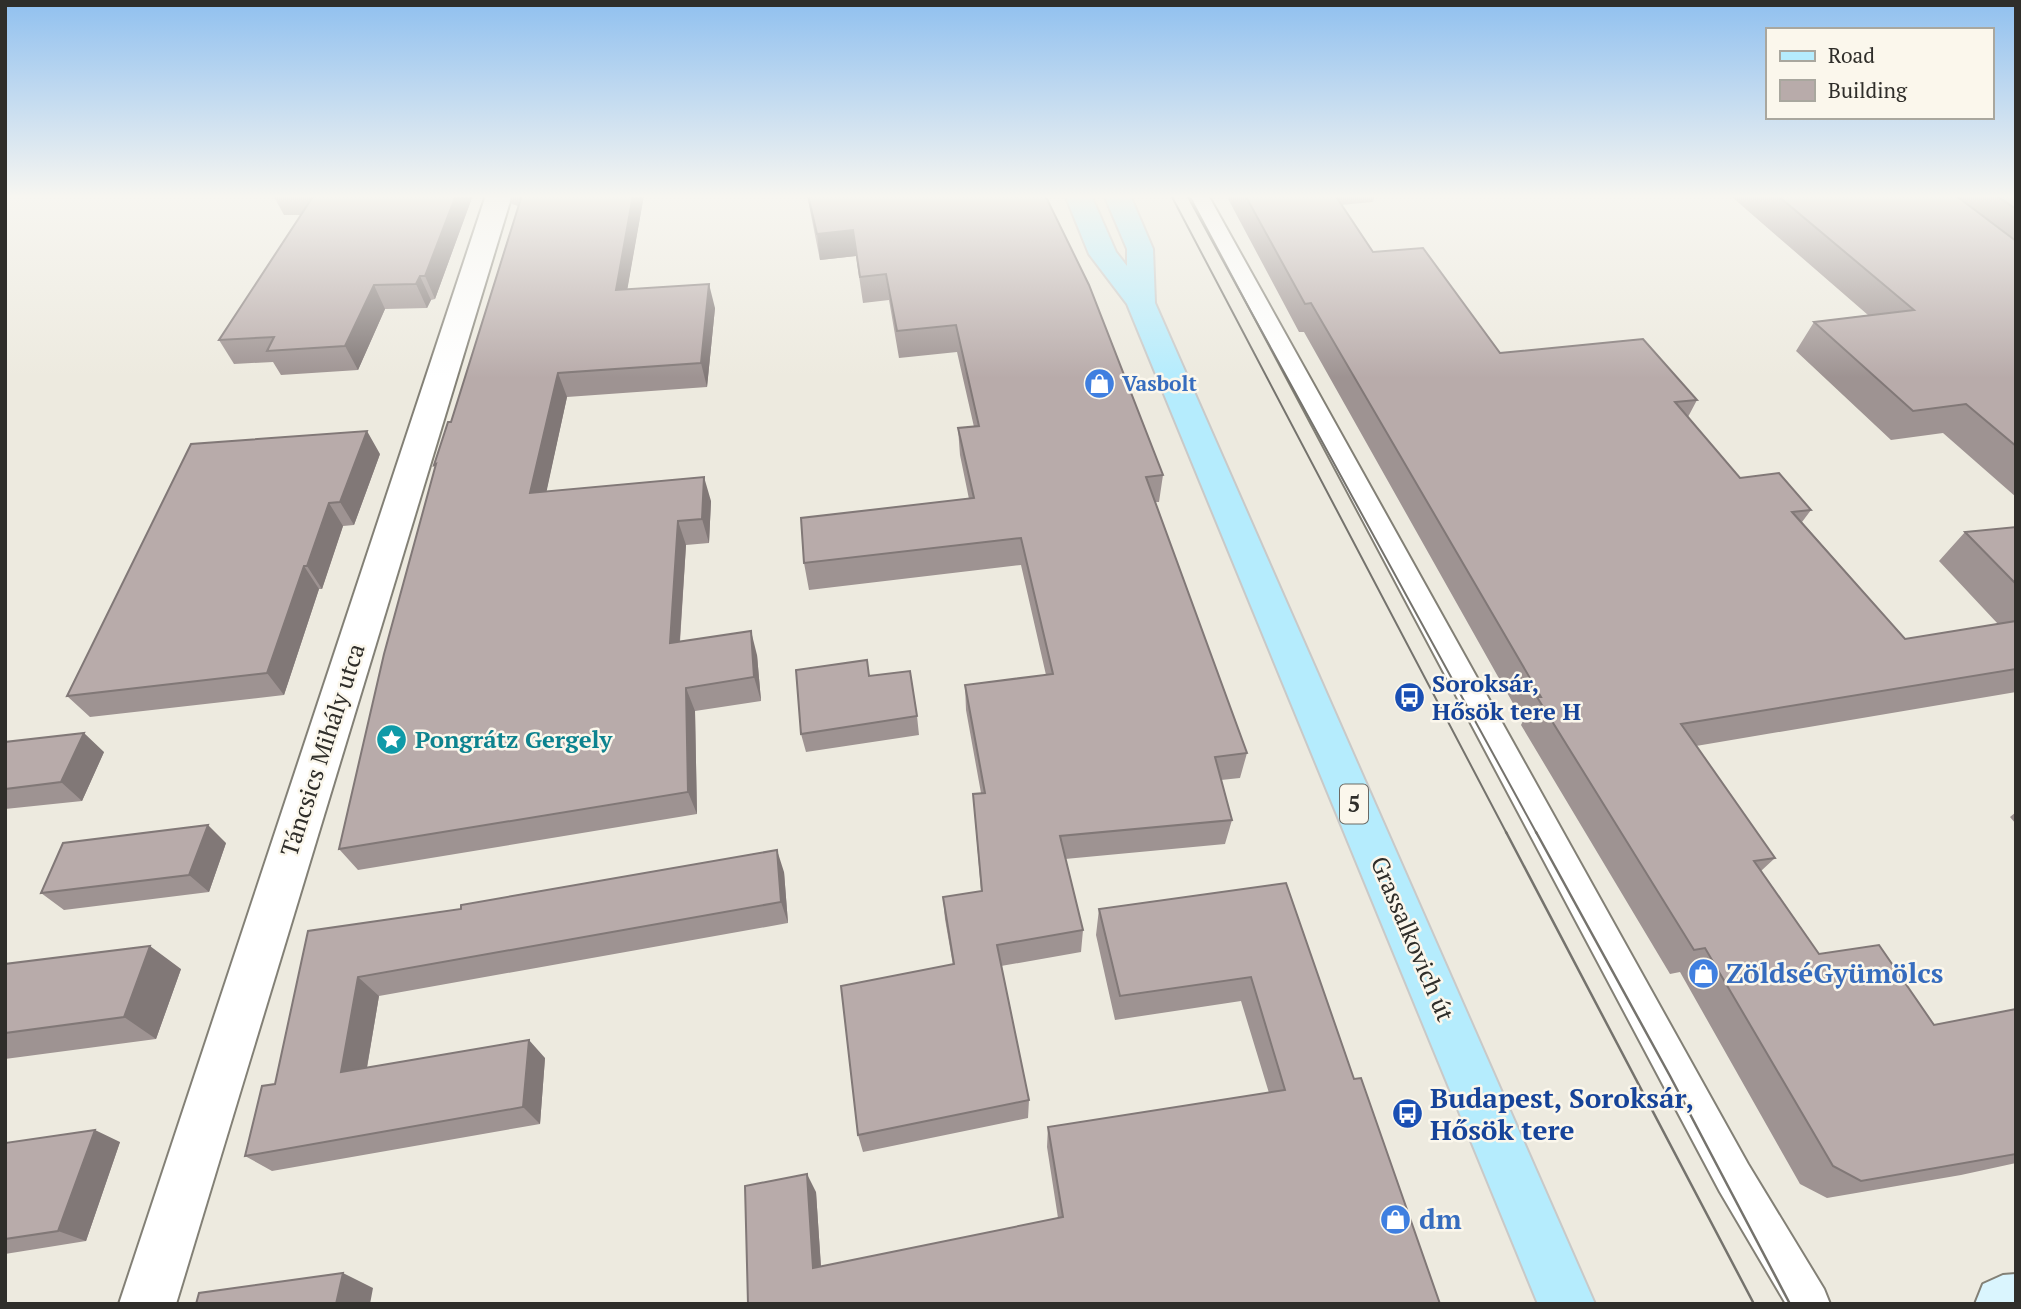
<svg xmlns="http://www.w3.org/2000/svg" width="2021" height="1309" font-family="'PT Serif',serif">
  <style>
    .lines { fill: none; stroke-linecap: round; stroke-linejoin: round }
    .lane-casing { stroke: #838076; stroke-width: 4 }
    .street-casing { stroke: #838076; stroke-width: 4 }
    .secondary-casing { stroke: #838076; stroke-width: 4 }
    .primary-casing { stroke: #c9c9c8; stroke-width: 4 }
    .lane { fill: #fff; fill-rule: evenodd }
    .street { fill: #fff; fill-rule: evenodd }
    .secondary { fill: #daf5fe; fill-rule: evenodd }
    .primary { fill: #b5ecfd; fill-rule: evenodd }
    .tram-far1 { stroke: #75736d; stroke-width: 2 }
    .tram { stroke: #75736d; stroke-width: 2.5 }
    .wall { fill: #9e9392 }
    .shaded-wall { fill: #817877 }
    .building { fill: #b8abaa; stroke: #817877; stroke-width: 2 }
    .labels { text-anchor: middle; stroke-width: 5; stroke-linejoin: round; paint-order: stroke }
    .far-shop-label { font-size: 21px; font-weight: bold; fill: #366cbe; stroke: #fbf7ec; text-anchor: start }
    .shield { fill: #fbf7ec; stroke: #6c6a64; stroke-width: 2 }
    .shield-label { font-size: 23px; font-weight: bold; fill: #2f2e2a }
    .transit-label { font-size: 24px; font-weight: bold; fill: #164399; stroke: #fbf7ec; text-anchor: start }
    .culture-label { font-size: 24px; font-weight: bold; fill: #0d838f; stroke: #fbf7ec; text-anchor: start }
    .street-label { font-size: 24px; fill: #2f2e2a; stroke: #fbf7ec }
    .near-shop-label { font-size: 28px; font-weight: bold; fill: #366cbe; stroke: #fbf7ec; text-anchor: start }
    .near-transit-label { font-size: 28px; font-weight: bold; fill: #164399; stroke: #fbf7ec; text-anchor: start }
  </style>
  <rect width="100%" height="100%" fill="#edeadf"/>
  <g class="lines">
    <defs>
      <path id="lane" d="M1190 195H1208L1748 1164 1824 1289 1830 1304H1786L1720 1192Z"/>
      <path id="street" d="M486 195H512L176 1304H119Z"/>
      <path id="secondary" d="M2016 1274V1304H1975L1983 1284 2003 1275Z"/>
      <path id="primary" d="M1065 195H1091L1116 252 1127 266V249L1104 195H1130L1153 249 1155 303 1595 1304H1538L1127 304 1089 254Z"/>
    </defs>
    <use href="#lane" class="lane-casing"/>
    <use href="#street" class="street-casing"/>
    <use href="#secondary" class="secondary-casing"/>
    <use href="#primary" class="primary-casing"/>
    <use href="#lane" class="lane"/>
    <use href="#street" class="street"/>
    <use href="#secondary" class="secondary"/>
    <use href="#primary" class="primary"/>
    <path class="tram-far1" d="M1171 195 1507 834
      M1187 195 1537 834"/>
    <path class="tram" d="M1506 832 1754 1304
      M1536 832 1670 1076 1790 1304"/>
  </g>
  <path class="wall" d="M273 195H473L435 299 431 300 427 308 385 309 358 370 281 375 273 362 234 364 219 340 301 215H284Z
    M509 195H644L627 289 715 308 707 387 567 397 546 492 711 501 709 543 686 545 680 642 757 655 761 701 695 711 697 814 358 870 339 849 435 468 434 465 451 422 518 206 512 204Z
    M807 195H1045L1163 475 1159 502H1155L1247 753 1240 778 1221 780 1232 820 1225 844 1065 859 1083 930 1081 952 1001 966 1029 1100 1028 1118 863 1152 858 1135 953 965 945 919 943 897 981 891 973 794 981 793 966 710 965 685 1046 675 1021 565 809 590 804 563 969 499 960 455 958 428 974 427 957 352 899 358 889 300 863 303 856 256 820 260Z
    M1226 195H1375L1373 202 1341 205 1373 252 1500 353 1697 400 1688 417 1740 478 1811 510 1802 522 1905 639 1998 624 1939 561 1965 532 2016 527V692L1696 746 1775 858 1761 871 1819 954 1934 1025 2016 1009V1163L1961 1175 1827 1198 1800 1184 1680 972 1670 974 1521 725 1523 721 1304 332H1299Z
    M1733 195H2016V497L1943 433 1891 440 1796 351 1814 322 1868 315 1732 197Z
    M380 454 354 525 343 526 322 589H319L284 695 90 717 67 696Z
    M867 660 869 676 917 716 919 735 806 752 801 734Z
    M5 742 104 752 82 801 5 809Z
    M2016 812V824L2010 817Z
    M226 843 209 892 64 910 41 893Z
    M784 872 788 923 379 996 367 1068 545 1058 540 1124 272 1171 245 1156 275 1084 308 931Z
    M1286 883 1354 1079 1440 1304H748L816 1192 821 1267 1058 1218 1047 1147 1048 1127 1269 1093 1241 1001 1115 1020 1096 935 1099 909Z
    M5 964 181 969 156 1039 5 1059Z
    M120 1142 86 1241 5 1254V1143Z"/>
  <path class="shaded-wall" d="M456 195H473L435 299 425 276Z
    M633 195H644L623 314 616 290Z
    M853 230 856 256 820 260 817 234Z
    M420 276 431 300 427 308 416 284Z
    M709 284 715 308 707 387 701 363Z
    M374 285 385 309 358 370 345 346Z
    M558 373 567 397 541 517 530 493Z
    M367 431 380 454 354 525 340 502Z
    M704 477 711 501 709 543 702 519Z
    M329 503 343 526 322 589 307 566Z
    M678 521 686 545 678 667 670 643Z
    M304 566 319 589 284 695 267 673Z
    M751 631 757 655 761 701 754 677Z
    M686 688 695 711 697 814 688 792Z
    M84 733 104 752 82 801 61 782Z
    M208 825 226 843 209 892 189 875Z
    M777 850 784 872 788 923 781 902Z
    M150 946 181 969 156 1039 124 1017Z
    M358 977 379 996 363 1090 341 1072Z
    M529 1040 545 1058 540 1124 523 1107Z
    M95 1130 120 1142 86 1241 58 1231Z
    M807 1174 816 1192 822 1283 813 1268Z
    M343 1273 373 1288 370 1304H336Z"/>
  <path class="building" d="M314 195H456L425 276H420L416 284 374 285 345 346 267 351 274 337 219 340Z
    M522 195H633L616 290 709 284 701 363 558 373 530 493 704 477 702 519 678 521 670 643 751 631 754 677 686 688 688 792 339 849 384 654 436 464 434 465 448 422H451Z
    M808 195H1045L1089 285 1163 475 1146 477 1247 753 1215 757 1232 820 1060 836 1083 930 997 945 1029 1100 858 1135 841 986 954 964 943 897 982 891 973 794 985 793 965 685 1053 674 1021 538 804 563 801 518 974 498 958 428 979 426 956 325 897 331 886 274 860 277 853 230 817 234Z
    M1245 195H1335L1373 252 1423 248 1500 353 1643 339 1697 400 1675 402 1740 478 1779 473 1811 510 1792 512 1905 639 2016 621V669L1681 724 1775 858 1754 861 1819 954 1879 945 1934 1025 2016 1009V1154L1861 1181 1833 1166 1705 948 1694 950 1537 697H1541L1311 303 1305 304Z
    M1777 195H1955L2016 241V446L1966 404 1913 411 1814 322 1914 310Z
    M1996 195H2016V209Z
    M367 431 340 502 329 503 307 566H304L267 673 67 696 191 444Z
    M2016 527V584L1965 532Z
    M867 660 869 676 910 671 917 716 801 734 796 670Z
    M84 733 61 782 5 789V742Z
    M208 825 189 875 41 893 63 843Z
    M777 850 781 902 358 977 341 1072 529 1040 523 1107 245 1156 262 1086 275 1084 308 931 461 909V905Z
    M1286 883 1354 1079 1361 1078 1440 1304H748L745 1186 807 1174 813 1268 1063 1217 1048 1127 1285 1090 1251 977 1120 996 1099 909Z
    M150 946 124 1017 5 1033V964Z
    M95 1130 58 1231 5 1239V1143Z
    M343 1273 336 1304H196L199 1293Z"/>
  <linearGradient id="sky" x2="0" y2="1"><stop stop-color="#90c0ef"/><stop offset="0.52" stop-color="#f7f6f1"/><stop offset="1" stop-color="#f7f6f1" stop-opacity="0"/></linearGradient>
  <rect width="2021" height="378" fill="url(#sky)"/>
  <defs>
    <symbol id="shop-disc" viewBox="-11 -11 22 22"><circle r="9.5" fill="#3f7fe0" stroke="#fbf7ec"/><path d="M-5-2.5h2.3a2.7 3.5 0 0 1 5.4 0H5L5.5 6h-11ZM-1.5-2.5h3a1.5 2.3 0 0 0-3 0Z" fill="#fff"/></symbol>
    <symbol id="bus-disc" viewBox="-11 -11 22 22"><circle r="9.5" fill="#1a4fb4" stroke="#fbf7ec"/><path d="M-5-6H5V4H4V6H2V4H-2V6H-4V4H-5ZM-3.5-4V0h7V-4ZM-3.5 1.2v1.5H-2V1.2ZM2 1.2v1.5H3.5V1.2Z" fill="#fff"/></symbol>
    <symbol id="sight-disc" viewBox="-11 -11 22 22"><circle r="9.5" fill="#0f9aa8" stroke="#fbf7ec"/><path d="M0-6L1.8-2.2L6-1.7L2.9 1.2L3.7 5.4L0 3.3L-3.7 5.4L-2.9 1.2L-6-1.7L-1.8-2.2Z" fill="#fff"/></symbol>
  </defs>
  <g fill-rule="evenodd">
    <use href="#shop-disc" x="1082" y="366" width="35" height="35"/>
    <use href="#bus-disc" x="1392" y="680" width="35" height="35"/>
    <use href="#sight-disc" x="374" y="722" width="35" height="35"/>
    <use href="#shop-disc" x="1686" y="956" width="35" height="35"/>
    <use href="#bus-disc" x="1390" y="1096" width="35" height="35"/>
    <use href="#shop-disc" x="1378" y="1202" width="35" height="35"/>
  </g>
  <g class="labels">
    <g class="far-shop-label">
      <text x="1122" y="391">Vasbolt</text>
    </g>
    <rect class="shield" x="1340" y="784.5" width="28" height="39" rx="5"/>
    <g class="shield-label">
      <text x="1354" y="812">5</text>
    </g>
    <g class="transit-label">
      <text x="1432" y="692">Soroksár,<tspan x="1432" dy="28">Hősök tere H</tspan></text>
    </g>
    <g class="culture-label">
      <text x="415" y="748">Pongrátz Gergely</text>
    </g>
    <g class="street-label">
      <text transform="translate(323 750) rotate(-72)" y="8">Táncsics Mihály utca</text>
      <text transform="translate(1412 939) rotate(67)" y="8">Grassalkovich út</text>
    </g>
    <g class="near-shop-label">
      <text x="1726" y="983">ZöldséGyümölcs</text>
      <text x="1419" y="1229">dm</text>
    </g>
    <g class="near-transit-label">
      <text x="1430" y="1108">Budapest, Soroksár,<tspan x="1430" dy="32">Hősök tere</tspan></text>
    </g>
  </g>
  <rect width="2021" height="1309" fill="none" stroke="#2f2e2a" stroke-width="14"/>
  <rect x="1766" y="28" width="228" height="91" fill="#fbf7ec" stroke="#a9a79e" stroke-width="2"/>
  <rect x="1780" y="51" width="35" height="10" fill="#b5ecfd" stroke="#a9a79e" stroke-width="2"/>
  <text x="1828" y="63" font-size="21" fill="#2f2e2a">Road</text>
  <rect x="1780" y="80" width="35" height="21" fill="#b8abaa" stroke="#a9a79e" stroke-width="2"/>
  <text x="1828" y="98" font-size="21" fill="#2f2e2a">Building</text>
</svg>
